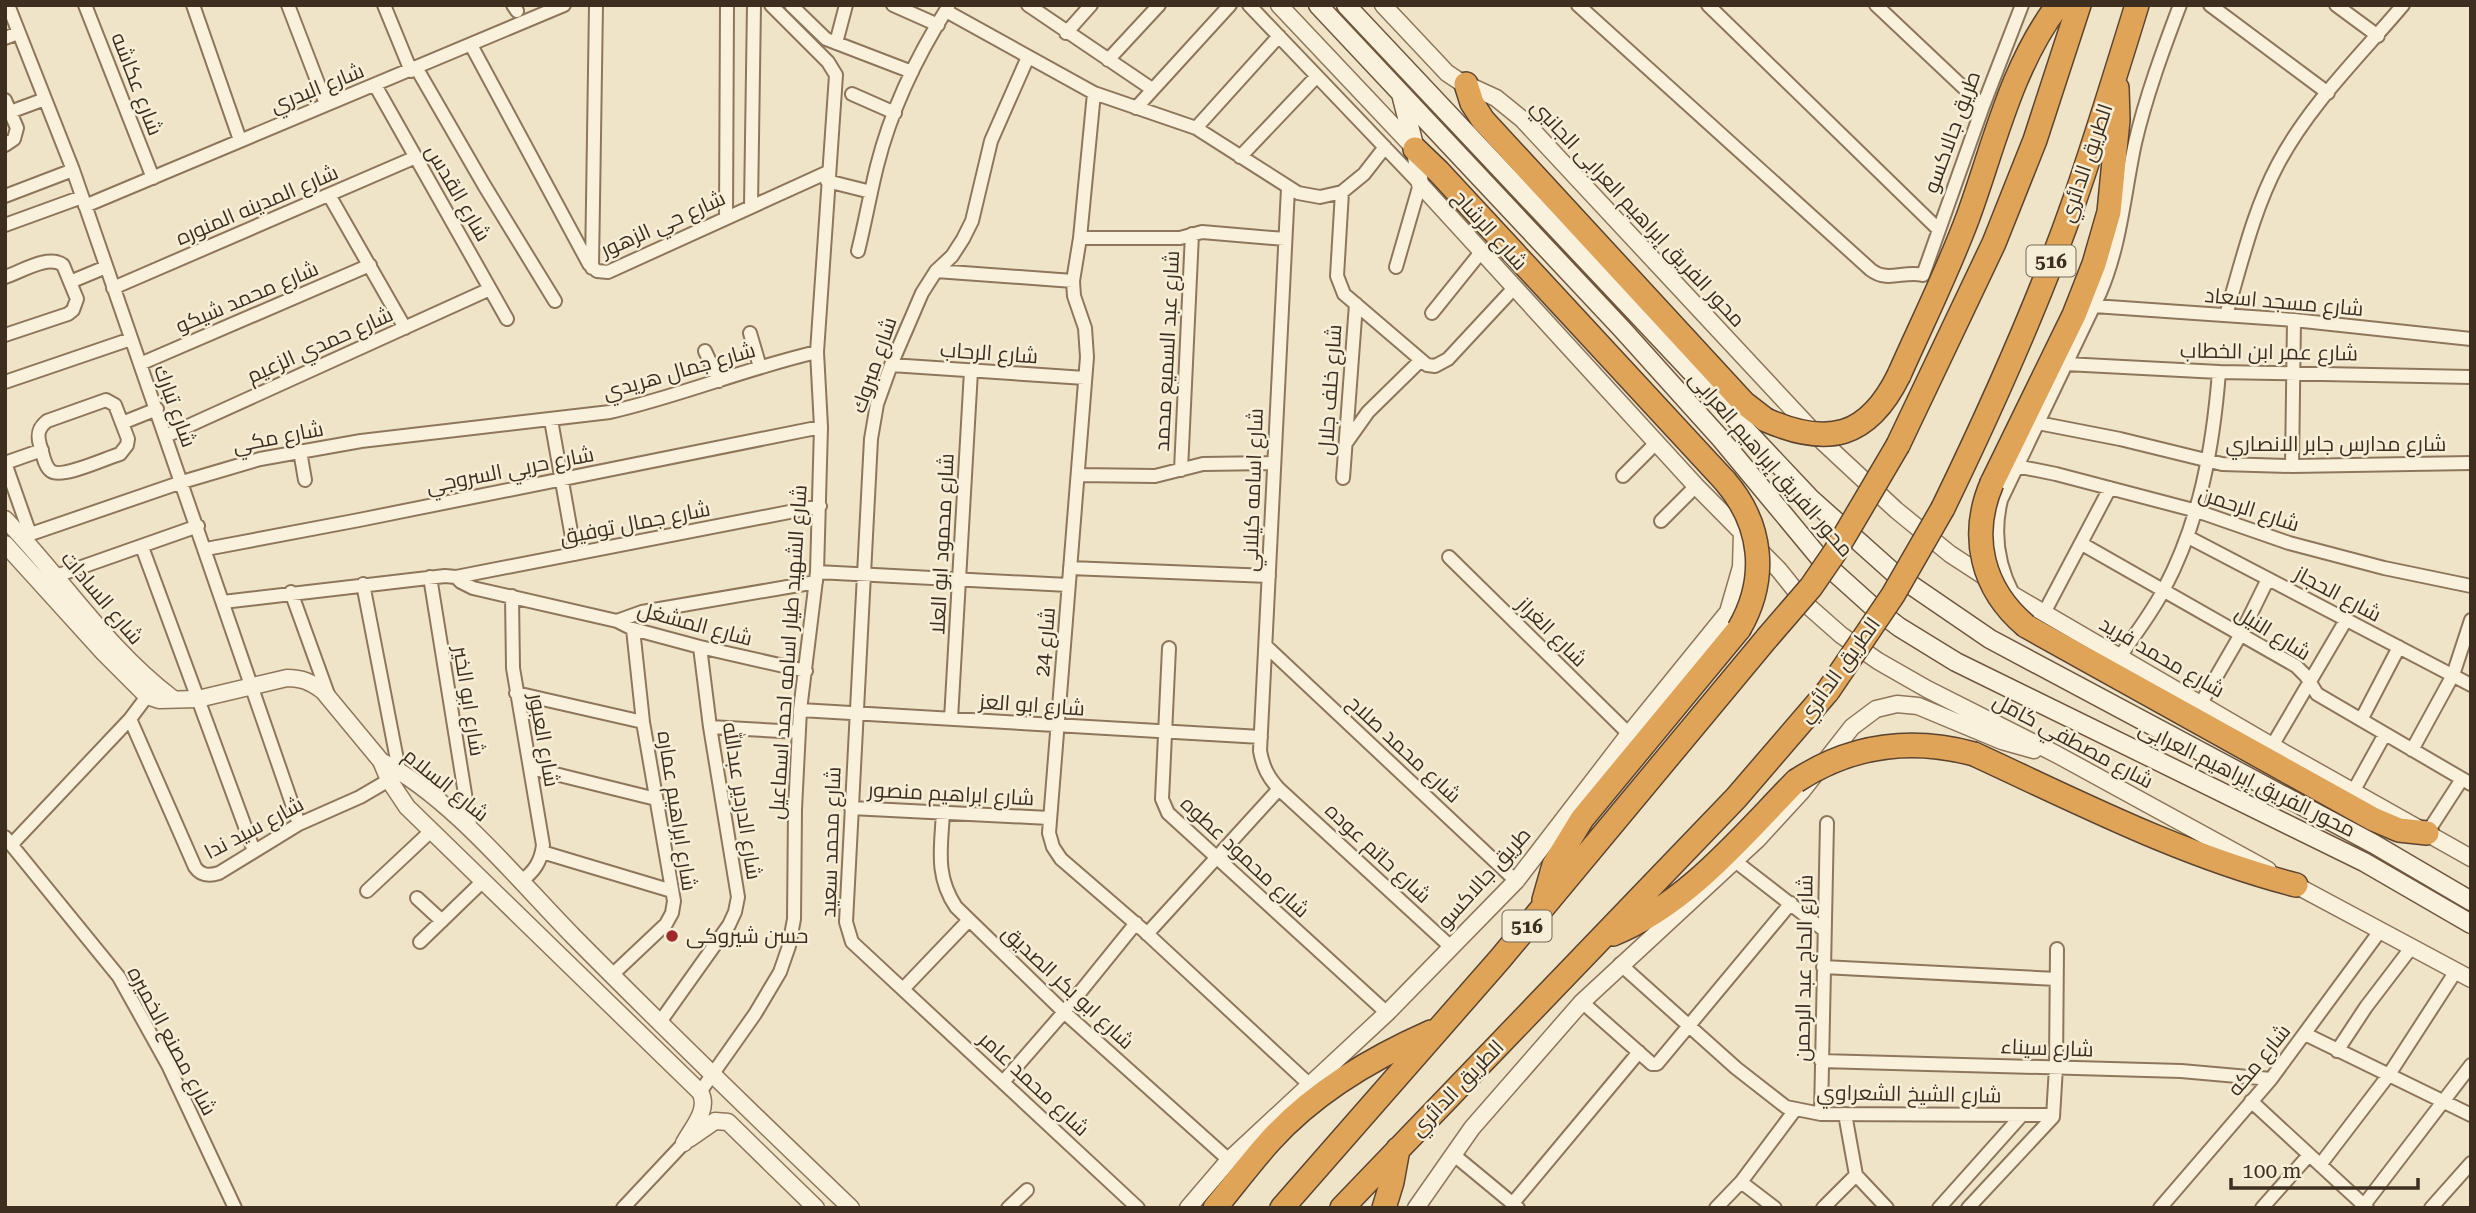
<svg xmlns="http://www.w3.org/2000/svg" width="2476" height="1213" font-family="'Roboto Serif',Cairo,serif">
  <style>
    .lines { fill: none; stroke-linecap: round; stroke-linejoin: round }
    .minor-casing { stroke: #8d765c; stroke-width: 16 }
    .tertiary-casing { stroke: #8d765c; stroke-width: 19 }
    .secondary-casing { stroke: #6f573f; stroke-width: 21 }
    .motorway-casing { stroke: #5b4430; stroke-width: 26 }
    .minor { stroke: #faf1dc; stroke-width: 12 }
    .tertiary { stroke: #faf1dc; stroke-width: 16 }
    .secondary { stroke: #faf1dc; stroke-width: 18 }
    .motorway { stroke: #e0a458; stroke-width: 23 }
    .motorway-bridge-casing { stroke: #5b4430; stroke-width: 26; stroke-linecap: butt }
    .motorway-bridge { stroke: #e0a458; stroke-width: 23 }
    .poi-dot { fill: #9e2a2b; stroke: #f7eed8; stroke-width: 2.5 }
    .labels { text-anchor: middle; stroke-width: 5; stroke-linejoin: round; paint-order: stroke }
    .shield { fill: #f7eed8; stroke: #756857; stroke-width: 2 }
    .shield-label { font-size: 19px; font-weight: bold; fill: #3d2e20 }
    .street-label { font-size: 21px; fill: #3d2e20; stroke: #f7eed8 }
    .poi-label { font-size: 21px; fill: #3d2e20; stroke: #f7eed8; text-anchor: start }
  </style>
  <rect width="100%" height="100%" fill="#f0e4c8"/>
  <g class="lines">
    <defs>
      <path id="minor" d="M8 5 73 170 299 824
        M85 5 153 178
        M193 5 240 140
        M288 5 326 104
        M384 5 411 71
        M513 5 517 11
        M791 5 826 39 912 72
        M893 5 938 25
        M1028 5 1152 89
        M1249 5 1420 184 1396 267
        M1578 5 1871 270C1888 283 1904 270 1923 275L1983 106 2022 5
        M1708 5 1938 229
        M1876 5 1983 106
        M2210 5 2328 93
        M2336 5 2378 36
        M946 11 1094 93 1196 128 1298 193 1320 197 1342 192 1364 174 1385 147
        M1066 33 1091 5
        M5 38 18 33
        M836 43 846 5
        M471 45 589 264 597 271 608 272 828 172
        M1028 57 991 141 972 221 963 239 952 256 936 271 922 293 891 365 877 404 871 439 846 922 852 942 1138 1208
        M1108 60 1159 5
        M417 69 484 185 555 301
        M375 85 507 319
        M1094 93 1080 238 1073 281 1074 296 1085 328 1087 357 1049 833 1053 847 1061 859 1142 929 1310 1085
        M852 94 895 113
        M5 100 17 128 14 139 5 145
        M1136 108 1230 5
        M10 112 45 99
        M1196 128 1279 36
        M1240 157 1317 76
        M827 181 871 192
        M1288 188 1260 751C1263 767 1268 777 1279 789L1451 947
        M1342 192 1337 276 1344 294 1427 365 1435 366 1448 359 1514 288
        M329 195 405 328
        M5 196 73 170
        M85 206 564 5
        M751 206 754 5
        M726 218 727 5
        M5 225 82 197
        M1080 238H1180L1202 232 1285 239
        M858 251C865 223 870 194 877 166 891 110 917 56 948 7
        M592 268 596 5
        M936 271 1073 281
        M5 277C21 272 48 254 63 265L77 299 73 310 68 314 5 335
        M70 282 106 267
        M113 288 416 157
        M2094 306 2294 320 2471 339
        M1432 313 1481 252
        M2226 315C2241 265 2253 211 2278 164 2309 105 2360 56 2403 5
        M750 333 760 367
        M705 351 719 381
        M140 364 370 265
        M2066 364 2219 372 2471 377
        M891 365 1085 378
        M5 382 131 339
        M106 400 115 405 128 439 127 445 120 454C106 458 62 479 51 471 44 466 43 453 40 445 37 435 38 428 47 421Z
        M551 420 575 554
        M122 423 157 409
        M2038 423 2120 439 2222 464 2292 466 2471 463
        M166 436 490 289
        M1346 443 1368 412 1421 360
        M300 451 305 480
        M5 463 30 534
        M5 463 42 450
        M2016 466 2056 474 2197 511 2289 543 2384 568 2471 586
        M2292 466 2294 320
        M1181 470 1192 234
        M1078 475 1155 476 1203 464 1273 463
        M1623 476 1656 443
        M1343 478 1356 304
        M1661 521 1696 486
        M22 537 182 482 260 459 361 441 610 412C680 396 747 368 817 352
        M2188 537 2471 685
        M2082 544 2296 666 2306 676 2317 694 2471 784
        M142 547 254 851
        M206 549 359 520 821 427
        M1449 557 1629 734
        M1070 568 1269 576
        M817 572 1068 585
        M56 576 198 526
        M430 577 471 831
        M456 577 461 582 473 588 617 621 633 629 700 647 806 671
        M291 592 329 697
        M2013 594C1997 563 1993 533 2001 500L2100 293C2121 244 2124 194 2135 143 2146 96 2163 50 2180 5
        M512 596 513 668 543 845C541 862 534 872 520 882
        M223 602 445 576 456 577 820 506
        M2044 613 2110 488
        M617 621 642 612 816 582
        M1266 646 1516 881
        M1169 648 1162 799 1168 813 1387 1013
        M2120 657C2134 635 2152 613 2164 589 2200 521 2213 448 2219 372
        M516 693 643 722
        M2201 703 2241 634 2268 579
        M800 710 1261 737
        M130 719 195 867C201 876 209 876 219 873L299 824 360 797 389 780 399 770 363 584
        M951 719 971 371
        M2361 720 2399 647
        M710 727 799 732
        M2272 746 2346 620
        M2412 750 2453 675 2471 620
        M531 768 656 799
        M2354 790 2385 734
        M851 808 1049 818
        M943 813C941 848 935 876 956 907L1064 1012 1229 1160
        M2427 833 2462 779
        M5 837 119 977 168 1065 235 1208
        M12 844 130 719 151 691
        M542 852 672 891
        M1735 861 1824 930
        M367 891 431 831
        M417 898 442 921
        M1147 934 1279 789
        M420 942 483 881
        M1620 964 1736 1068 1786 1107 1821 1114 2053 1115
        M1823 967 2056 979
        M612 975 666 924 672 913 674 901 643 722 633 629
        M903 989 969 920
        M1582 1002 1652 1064H1657L1791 903
        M660 1022 729 925 735 912 738 897 710 727 700 647
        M2305 1034 2471 1115
        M2337 1051 2366 1007 2411 948
        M1821 1061 2181 1071 2271 1079
        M1003 1082 1064 1012 1136 923
        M700 1092 755 1014 780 972 789 946 794 919 795 809 800 710 817 572 821 427 817 352 836 75 828 62 771 5
        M2251 1101 2367 1208
        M1821 1114 1827 823
        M1845 1114 1856 1175 1887 1208
        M1454 1155 1518 1208
        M2320 1165 2388 1076 2456 971
        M1741 1182 1775 1208
        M1513 1203 1639 1052
        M2364 1205 2471 1065
        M623 1208 684 1143
        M1008 1208 1027 1190
        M1716 1208 1741 1182 1795 1110
        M1823 1208 1856 1175
        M1939 1208 2022 1115
        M1968 1208 2053 1117 2056 1067 2057 949
        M2160 1208 2271 1079 2380 931
        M2262 1208 2309 1155
        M2431 1208 2471 1163"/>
      <path id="tertiary" d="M1279 5 1415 149 1420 184 1696 486 1779 570 1807 605 1841 635 1878 661 1927 689 2056 754 2268 870
        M1383 5 1447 73 1459 81 1496 98 1522 119 1824 443 1896 510 1950 554 2013 595 2272 746 2471 858
        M5 519C62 578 106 648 172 698
        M5 544 104 653 147 696 159 700 198 699 287 678C302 678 311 682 323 691L381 761 389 780 407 807 700 1092C710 1109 692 1128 684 1143
        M381 761C451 797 518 880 573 936 664 1028 757 1118 851 1208
        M2288 881 2471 979
        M689 1139 715 1121 728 1122 816 1208
        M1188 1208 1229 1160 1387 1013 1516 881 1629 734 1728 612 1741 567 1742 533
        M1416 1208 1472 1128 1582 1002 1757 840 1802 791 1852 727 1876 709 1897 704 1918 706 2002 741 2034 750"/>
      <path id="secondary" d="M1318 5 1622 329 1721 439 1823 562 1873 607 1899 627 1956 662 2364 862 2471 924
        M1346 5 1810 498 1895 574 1990 639 2374 844 2471 901
        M1401 94 1415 149"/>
      <path id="motorway" d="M1466 84 1472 103 1483 120 1744 403 1766 420
        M1415 149 1439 172 1725 481
        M1899 375C1922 323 1948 271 1968 217 1994 146 2011 67 2058 5
        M1898 445 1994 243 2035 140 2079 5
        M1992 483 2074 315 2094 264 2109 212 2118 120 2117 88
        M1943 508C1992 407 2038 305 2075 199 2097 135 2117 70 2137 5
        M2026 626 2373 819 2399 830 2427 833
        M1974 754C2080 803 2183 856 2296 885
        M1544 900 1554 865 1582 819 1739 629
        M1613 934C1687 904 1741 837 1796 781
        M1215 1208C1234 1185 1251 1162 1270 1141 1314 1092 1372 1058 1431 1032
        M1282 1208 1500 959 1767 638
        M1342 1208 1736 798 1828 691
        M1384 1208 1392 1182 1398 1149"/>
    </defs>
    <use href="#minor" class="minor-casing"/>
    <use href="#tertiary" class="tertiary-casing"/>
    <use href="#secondary" class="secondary-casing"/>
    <use href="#motorway" class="motorway-casing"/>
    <use href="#minor" class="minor"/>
    <use href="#tertiary" class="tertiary"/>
    <use href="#secondary" class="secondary"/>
    <use href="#motorway" class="motorway"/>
    <defs>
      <path id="motorway-bridge" d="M1766 420C1828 447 1868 438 1899 375
        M1725 481C1763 525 1768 579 1739 629
        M1992 483C1969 536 1982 589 2026 626
        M1767 638 1811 587 1835 552 1898 445
        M1828 691 1893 595 1943 508
        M1796 781C1851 745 1911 737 1974 754"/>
    </defs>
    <use href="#motorway-bridge" class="motorway-bridge-casing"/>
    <use href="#motorway-bridge" class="motorway-bridge"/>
  </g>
  <circle class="poi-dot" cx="672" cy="936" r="7"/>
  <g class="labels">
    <g class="shield">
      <rect x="2026.5" y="245.5" width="49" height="31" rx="5"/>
      <rect x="1502.5" y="910.5" width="49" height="31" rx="5"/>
    </g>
    <g class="shield-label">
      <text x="2051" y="268">516</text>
      <text x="1527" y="933">516</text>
    </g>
    <g class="street-label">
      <text transform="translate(137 84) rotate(69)" y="7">شارع عكاشه</text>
      <text transform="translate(317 88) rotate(-22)" y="7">شارع البدري</text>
      <text transform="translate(1952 132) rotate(-70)" y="7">طريق جالاكسو</text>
      <text transform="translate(2086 163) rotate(-71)" y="7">الطريق الدائري</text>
      <text transform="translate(458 193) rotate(60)" y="7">شارع القدس</text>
      <text transform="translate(257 205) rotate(-23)" y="7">شارع المدينه المنوره</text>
      <text transform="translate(1638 213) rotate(47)" y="7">محور الفريق إبراهيم العرابى الجانبي</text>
      <text transform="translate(663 224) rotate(-24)" y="7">شارع حي الزهور</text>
      <text transform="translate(1490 230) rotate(48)" y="7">شارع الرشاح</text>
      <text transform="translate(247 297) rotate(-23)" y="7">شارع محمد شيكو</text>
      <text transform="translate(2284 302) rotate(5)" y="7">شارع مسجد اسعاد</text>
      <text transform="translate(320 345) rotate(-24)" y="7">شارع حمدي الزعيم</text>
      <text transform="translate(1167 351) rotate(-87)" y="7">شارع عبد السميع محمد</text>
      <text transform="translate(2269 352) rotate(1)" y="7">شارع عمر ابن الخطاب</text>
      <text transform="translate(989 353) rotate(4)" y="7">شارع الرحاب</text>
      <text transform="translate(874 365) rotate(-71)" y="7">شارع مبروك</text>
      <text transform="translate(679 371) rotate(-16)" y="7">شارع جمال هريدي</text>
      <text transform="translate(1330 390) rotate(-86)" y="7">شارع خلف جلال</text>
      <text transform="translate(175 406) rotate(70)" y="7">شارع تبارك</text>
      <text transform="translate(278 437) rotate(-11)" y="7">شارع مكي</text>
      <text x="2336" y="451">شارع مدارس جابر الانصاري</text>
      <text transform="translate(1771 464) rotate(49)" y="7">محور الفريق إبراهيم العرابى</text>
      <text transform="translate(510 470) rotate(-11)" y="7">شارع حربي السروجي</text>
      <text transform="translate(1253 490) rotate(-88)" y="7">شارع اسامه كيلاني</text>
      <text transform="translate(2249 509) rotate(18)" y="7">شارع الرحمن</text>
      <text transform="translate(635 523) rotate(-11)" y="7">شارع جمال توفيق</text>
      <text transform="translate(942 544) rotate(-87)" y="7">شارع محمود ابو العلا</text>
      <text transform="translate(2338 594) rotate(28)" y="7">شارع الحجاز</text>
      <text transform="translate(102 598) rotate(50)" y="7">شارع السادات</text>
      <text transform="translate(695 624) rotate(15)" y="7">شارع المشغل</text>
      <text transform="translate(1552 632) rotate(45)" y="7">شارع الغراز</text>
      <text transform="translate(2273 633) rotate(32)" y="7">شارع النيل</text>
      <text transform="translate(1045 642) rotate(-85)" y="7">شارع 24</text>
      <text transform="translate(788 652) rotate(-86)" y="7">شارع الشهيد طيار اسامه احمد اسماعيل</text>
      <text transform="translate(2162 657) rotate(30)" y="7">شارع محمد فريد</text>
      <text transform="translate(1839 670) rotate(-54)" y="7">الطريق الدائري</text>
      <text transform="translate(469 701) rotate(81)" y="7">شارع ابو الخير</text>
      <text transform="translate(1032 705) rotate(4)" y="7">شارع ابو العز</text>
      <text transform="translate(544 740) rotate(80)" y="7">شارع العبور</text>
      <text transform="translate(2073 741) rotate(28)" y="7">شارع مصطفي كامل</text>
      <text transform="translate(1404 749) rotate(43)" y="7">شارع محمد صلاح</text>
      <text transform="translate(2247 779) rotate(26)" y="7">محور الفريق إبراهيم العرابى</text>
      <text transform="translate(446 785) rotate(39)" y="7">شارع السلام</text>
      <text transform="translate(951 794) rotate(3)" y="7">شارع ابراهيم منصور</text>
      <text transform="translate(742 801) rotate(81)" y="7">شارع الدردير عبدالله</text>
      <text transform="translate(677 811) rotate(81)" y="7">شارع ابراهيم عماره</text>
      <text transform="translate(254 828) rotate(-28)" y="7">شارع سيد ندا</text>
      <text transform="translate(831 842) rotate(-88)" y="7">شارع محمد سعيد</text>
      <text transform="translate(1378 853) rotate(43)" y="7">شارع حاتم عوده</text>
      <text transform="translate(1245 857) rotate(43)" y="7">شارع محمود عطوه</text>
      <text transform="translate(1484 878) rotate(-48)" y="7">طريق جالاكسو</text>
      <text transform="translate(1804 968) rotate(-89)" y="7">شارع الحاج عبد الرحمن</text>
      <text transform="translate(1068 987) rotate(43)" y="7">شارع ابو بكر الصديق</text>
      <text transform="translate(172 1041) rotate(62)" y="7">شارع مصنع الخميره</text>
      <text transform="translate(2047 1048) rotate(2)" y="7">شارع سيناء</text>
      <text transform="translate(2259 1060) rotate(-51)" y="7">شارع مكه</text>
      <text transform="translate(1034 1084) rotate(43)" y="7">شارع محمد عامر</text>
      <text transform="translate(1457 1088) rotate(-46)" y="7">الطريق الدائري</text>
      <text transform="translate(1909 1094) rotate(1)" y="7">شارع الشيخ الشعراوي</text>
    </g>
    <g class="poi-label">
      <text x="686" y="943">حسن شيروكى</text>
    </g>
  </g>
  <rect width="2476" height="1213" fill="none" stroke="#3d2e20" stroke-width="14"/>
  <path d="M2231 1178v10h187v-10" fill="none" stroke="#3d2e20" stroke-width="3.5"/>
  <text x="2242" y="1178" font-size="21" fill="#3d2e20" stroke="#f7eed8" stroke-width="5" paint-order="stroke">100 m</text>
</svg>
